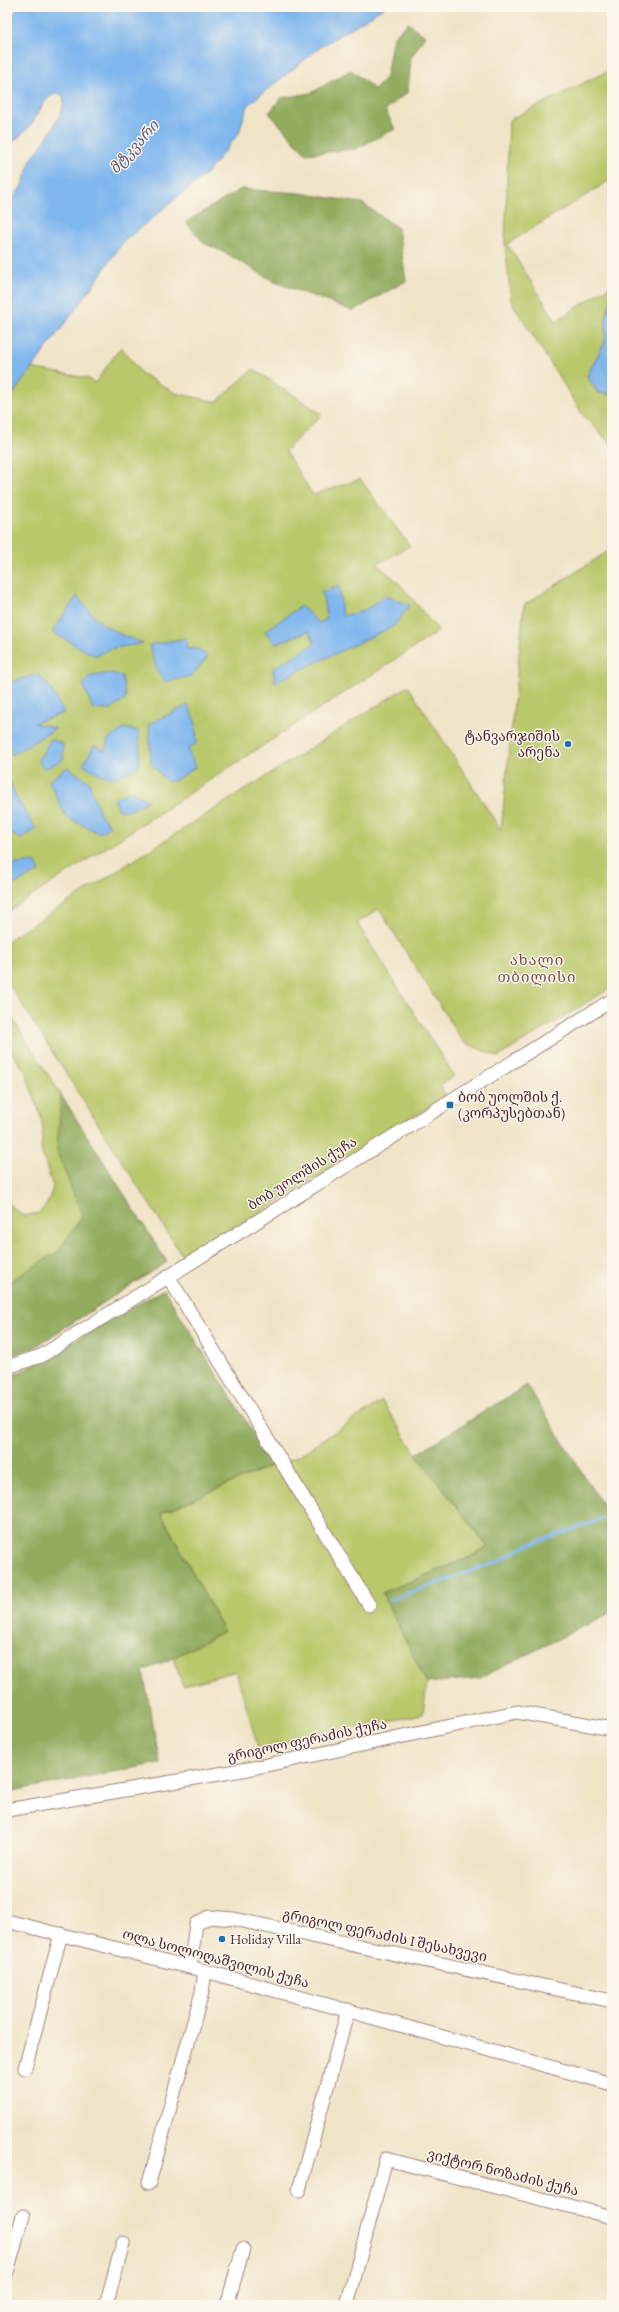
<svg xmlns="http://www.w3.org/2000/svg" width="619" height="2312" font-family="'EB Garamond','Noto Serif Georgian',serif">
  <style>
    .green { fill: #b9c86a; stroke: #82744a }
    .forest { fill: #92ac5e; stroke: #6e6644 }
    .water { fill: #7eb6ee; stroke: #646a8c }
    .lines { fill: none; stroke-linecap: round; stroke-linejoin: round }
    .stream { stroke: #7eb6ee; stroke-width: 3 }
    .minor-casing { stroke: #9d8279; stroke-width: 15 }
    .minor { stroke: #fff; stroke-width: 13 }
    .poi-dot { fill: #1f6fb2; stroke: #fbf7ec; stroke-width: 1.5 }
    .labels { text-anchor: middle; stroke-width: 3; stroke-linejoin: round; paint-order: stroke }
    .poi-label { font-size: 14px; fill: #4a1f2b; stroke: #fbf7ec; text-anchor: start }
    .street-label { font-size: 14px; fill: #4a1f2b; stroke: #fbf7ec }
    .water-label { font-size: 15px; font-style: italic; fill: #5c546f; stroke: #fbf7ec }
    .neighbourhood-label { font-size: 15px; letter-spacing: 1px; fill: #78504b; stroke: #fbf7ec }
  </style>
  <rect width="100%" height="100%" fill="#fbf7ec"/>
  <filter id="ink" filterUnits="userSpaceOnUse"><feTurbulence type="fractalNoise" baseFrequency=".025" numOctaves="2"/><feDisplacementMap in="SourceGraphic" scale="8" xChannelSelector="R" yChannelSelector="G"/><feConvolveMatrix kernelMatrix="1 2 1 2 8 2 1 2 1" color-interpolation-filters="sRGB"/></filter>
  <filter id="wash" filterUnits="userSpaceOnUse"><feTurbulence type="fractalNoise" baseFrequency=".012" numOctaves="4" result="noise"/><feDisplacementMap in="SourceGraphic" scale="16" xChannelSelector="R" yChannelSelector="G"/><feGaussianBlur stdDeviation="0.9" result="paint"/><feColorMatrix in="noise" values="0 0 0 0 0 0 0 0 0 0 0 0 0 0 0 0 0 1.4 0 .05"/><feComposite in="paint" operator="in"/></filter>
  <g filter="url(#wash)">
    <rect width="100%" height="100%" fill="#f0e4c7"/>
    <path class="green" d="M612 69V179L507 244 556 321 612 285V296L606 317V342L587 376 598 393 612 394V445L583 415 511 301 505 243 509 120Z
      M121 347 141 373 175 393 217 402 253 369 322 414 285 451 313 495 360 479 410 546 377 564 399 583 439 631 7 912V402L30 368 87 378 95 383Z
      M612 549V987L498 1057 463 1042 379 909 357 923 454 1076 440 1085 446 1096 185 1260 7 981V941L408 686 501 830 524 605Z
      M7 1010 167 1262 33 1348 7 1357V1203L24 1216 39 1213 48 1202 53 1187 41 1150 43 1129 40 1114 25 1071 7 1046Z
      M382 1401 416 1454 488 1547 468 1558 382 1593 427 1683 423 1714 258 1748 236 1671 183 1686 173 1658 224 1631 161 1513 273 1465 295 1458Z"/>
    <path class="forest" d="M408 23 425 36 411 58 408 92 385 110 395 129 355 149 306 154 269 113 281 98 311 93 351 70 375 90 386 77 393 37Z
      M241 189 299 193 362 203 398 228 406 281 353 311 275 282 227 254 204 243 186 222Z
      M61 1095 167 1262 33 1348 7 1357V1283L59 1251 82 1216 57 1151Z
      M164 1289 273 1465 161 1513 224 1631 173 1658 143 1671 160 1763 7 1792V1377L19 1373Z
      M527 1385 607 1512 612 1510V1612L480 1678 427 1683 382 1593 468 1558 488 1547 416 1454Z"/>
    <path class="water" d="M19 7H385L322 46 255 99 248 106 244 116 239 133 207 173 123 242 91 288 7 402V206L22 186 31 160 47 138 60 115 64 103 63 95 57 93C42 99 39 114 30 126 23 134 14 140 7 148V21Z
      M612 296V394L598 393 587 376 605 342 606 317Z
      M339 586 342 616 365 610 385 596 410 605 394 626 275 682 273 668 315 644 309 631 275 644 265 631 301 606 319 623 327 619 322 592Z
      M77 596C100 625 107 630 143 643L110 649 95 656 52 632Z
      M186 638 187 649H199L208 657 191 676 165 682 156 668 149 645Z
      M112 673 122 676 126 699 110 710 93 709 83 685 90 676Z
      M38 674 49 686 64 713 34 723 56 728 12 755 7 739V687L14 681Z
      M188 705 195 721 197 743 188 749 195 767 176 780 167 782 151 763 149 724Z
      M125 728 138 731 140 749 139 766C113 782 108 780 83 764L95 745 105 751 108 739Z
      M51 739 63 744V760L44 769 38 760Z
      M67 767 89 782 100 814 110 826 99 833 66 817 49 781Z
      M7 775 17 799 36 829 21 839 7 831Z
      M130 791 148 800 133 809 120 811 114 799Z
      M35 862 40 871 7 888V865Z"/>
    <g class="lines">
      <path class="stream" d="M390 1600 499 1561 523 1547 612 1515"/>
    </g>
  </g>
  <g filter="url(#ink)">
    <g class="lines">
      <defs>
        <path id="minor" d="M168 1276 369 1605
          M7 1367 41 1356 612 1000
          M7 1810 248 1769 517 1712 612 1729
          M7 1921 205 1971 612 2084
          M190 1967 196 1924 209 1917 234 1919 612 2001
          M25 2068 61 1934
          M149 2183 202 1992 205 1971
          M299 2190 348 2010
          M7 2272 23 2216
          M106 2305 123 2243
          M227 2305 243 2249
          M347 2305 386 2159 612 2217"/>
      </defs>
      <use href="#minor" class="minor-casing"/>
      <use href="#minor" class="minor"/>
    </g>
  </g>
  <g class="poi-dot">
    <circle cx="568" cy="744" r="4"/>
    <rect x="446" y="1101" width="8" height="8" rx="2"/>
    <circle cx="222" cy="1939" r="4"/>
  </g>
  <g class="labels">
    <g class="poi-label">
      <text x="560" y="741" text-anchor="end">ტანვარჯიშის<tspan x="560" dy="16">არენა</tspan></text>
      <text x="458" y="1102">ბობ უოლშის ქ.<tspan x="458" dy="16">(კორპუსებთან)</tspan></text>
      <text x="230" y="1944">Holiday Villa</text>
    </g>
    <g class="street-label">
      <text transform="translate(302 1173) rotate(-32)" y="5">ბობ უოლშის ქუჩა</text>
      <text transform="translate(307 1740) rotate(-12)" y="5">გრიგოლ ფერაძის ქუჩა</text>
      <text transform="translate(385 1935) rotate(12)" y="5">გრიგოლ ფერაძის I შესახვევი</text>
      <text transform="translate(216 1958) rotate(15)" y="5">ოლა სოლოღაშვილის ქუჩა</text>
      <text transform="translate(503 2172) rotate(14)" y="5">ვიქტორ ნოზაძის ქუჩა</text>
    </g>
    <g class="water-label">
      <text transform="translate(134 147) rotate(-48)" y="5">მტკვარი</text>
    </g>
    <g class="neighbourhood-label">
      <text x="537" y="965">ახალი<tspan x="537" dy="17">თბილისი</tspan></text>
    </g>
  </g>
  <rect width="619" height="2312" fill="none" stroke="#fbf7ec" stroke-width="24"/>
</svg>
